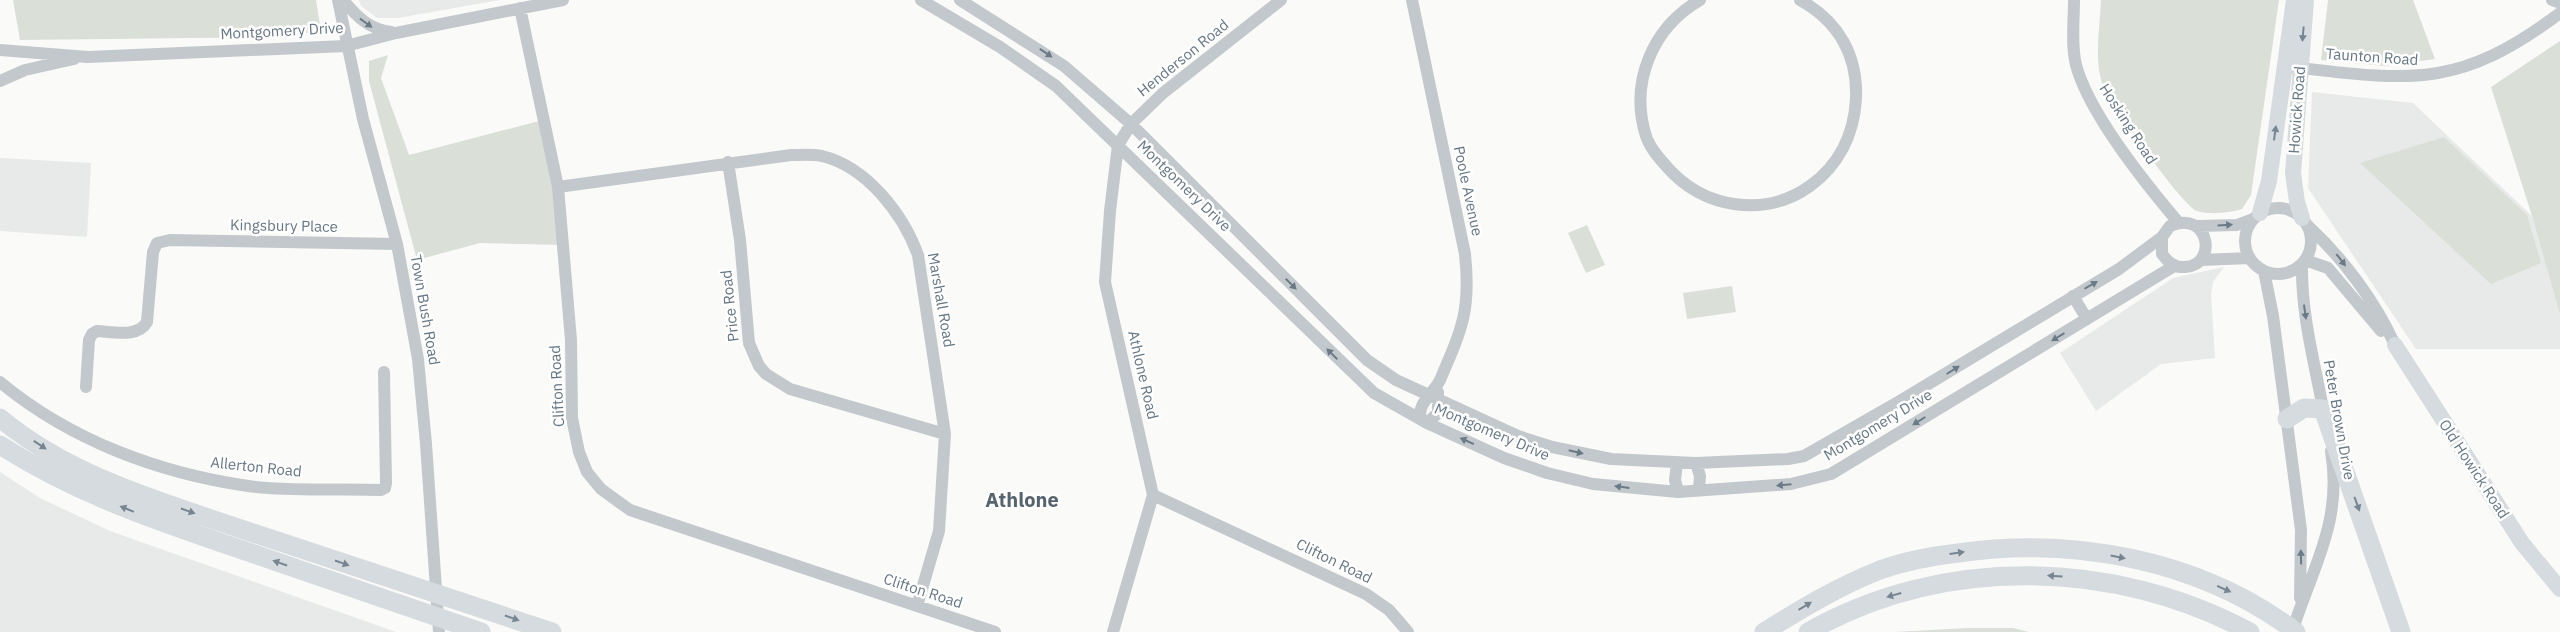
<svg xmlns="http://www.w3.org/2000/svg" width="2560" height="632" font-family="'IBM Plex Sans',sans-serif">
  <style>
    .built { fill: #e8e9e9 }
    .green { fill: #dadfd7 }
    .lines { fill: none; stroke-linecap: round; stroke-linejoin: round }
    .minor { stroke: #c3c8cc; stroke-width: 12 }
    .major { stroke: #d6dbdf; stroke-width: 16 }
    .highway { stroke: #d6dbdf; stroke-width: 19 }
    .oneway { fill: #6a7a87 }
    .oneway2 { fill: #768591 }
    .labels { text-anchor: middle; stroke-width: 5; stroke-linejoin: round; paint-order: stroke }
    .street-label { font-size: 15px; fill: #657683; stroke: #fff }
    .district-label { font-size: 20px; font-weight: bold; fill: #57646e; stroke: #fff }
  </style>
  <rect width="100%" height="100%" fill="#fafaf8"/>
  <path class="built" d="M359 0H500L398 18H377L361 6Z
    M2312 92 2413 103 2532 216 2560 315V349H2416L2308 188Z
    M0 158 91 163 87 237 0 231Z
    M2224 267 2213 282 2211 295 2215 358 2161 364 2096 411 2060 353 2173 278Z
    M0 472 40 498 110 531 396 632H0Z"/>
  <path class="green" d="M13 0H316L321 31 272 37 20 40Z
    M2101 0H2279L2251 195 2242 209C2229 213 2211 215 2197 211 2182 206 2109 102 2102 83 2094 59 2100 26 2101 0Z
    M2328 0H2413L2435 59 2385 66 2321 60Z
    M2560 41V315L2532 216 2491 87Z
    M388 55 381 78 409 155 543 120 565 245 480 243 417 260 369 81V61Z
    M2444 137 2527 215 2541 263 2491 284 2360 163Z
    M1587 225 1605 265 1586 273 1568 233Z
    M1732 286 1736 312 1687 319 1683 293Z
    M1968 628H2013L2029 632H1895Z"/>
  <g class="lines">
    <path class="minor" d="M338 0 363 119 397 244 418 359 426 444 439 632
      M343 0C357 17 369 29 391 32
      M921 0 1000 47 1056 86 1374 393 1427 423 1504 458 1547 473 1593 484 1678 492 1791 484 1831 474 2174 266
      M960 0 1064 66 1131 124 1367 360 1396 380 1518 436 1552 447 1611 459 1696 463 1788 459 1804 456 1900 401 2119 269 2162 237 2170 226C2209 209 2219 265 2185 267 2174 268 2168 262 2162 254V237
      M1412 0 1465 254C1471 310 1462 329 1440 380 1434 393 1416 404 1421 419
      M1700 0C1653 27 1629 82 1646 136 1650 148 1659 158 1667 167 1704 209 1765 218 1810 186 1839 165 1854 134 1856 99 1858 55 1838 21 1800 0
      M2074 0C2074 21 2071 45 2076 65 2089 113 2145 183 2178 222
      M2552 0 2560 3
      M520 8 558 187 571 340 572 418 579 452 587 472 601 489 630 510 995 632
      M0 50 88 57 346 46 396 33 563 0
      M2292 67C2412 81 2459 89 2560 13
      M0 81 25 70 74 59
      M728 162 740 240 749 343 759 366 766 374 790 389 945 434
      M558 187 791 155C801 155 812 154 822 156 867 167 903 214 918 255L945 434 939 531 917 606
      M2245 241a33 33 0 1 1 66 0a33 33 0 1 1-66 0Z
      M2307 225C2343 258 2375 301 2395 345
      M2197 226 2237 225 2253 219
      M2201 260 2250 258
      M2305 260 2328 268 2381 331
      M2302 264C2301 315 2315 364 2324 414
      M2264 271 2273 316 2301 530 2300 598
      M2073 296 2087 319
      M0 382C70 440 158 473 248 486 292 492 337 488 381 490L385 488 386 483 384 372
      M86 387 89 340 92 334 97 331C113 332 138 338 147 322L153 252 157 243 170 240 397 244
      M1427 423 1438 413V392
      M1677 463 1675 480 1678 492
      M1696 463 1700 476 1699 490
      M1153 495 1366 594 1389 610 1408 632
      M1113 632 1153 495 1105 282 1110 211 1118 145 1131 124 1163 93 1281 0
      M2292 632C2312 568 2343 522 2331 451"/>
    <path class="major" d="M2260 213 2269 181 2294 0
      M2302 218 2297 202 2293 173 2306 0
      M2395 345 2522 543 2560 589"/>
    <path class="highway" d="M0 418C70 477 165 503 250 532 351 566 452 598 552 632
      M2287 419 2304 408 2323 409 2401 632
      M0 445C79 496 166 524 254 554 330 580 405 606 481 632
      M1764 632C1801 609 1839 586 1880 570 1905 561 1932 556 1958 553 2074 536 2201 560 2296 632
      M1808 632C1944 555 2114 559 2250 632"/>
  </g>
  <defs><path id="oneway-solid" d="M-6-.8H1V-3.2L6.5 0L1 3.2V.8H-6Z" transform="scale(1.25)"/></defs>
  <g class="oneway">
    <use href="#oneway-solid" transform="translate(366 23) rotate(36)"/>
    <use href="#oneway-solid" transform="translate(1046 53) rotate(34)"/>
    <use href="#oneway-solid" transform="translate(2225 225) rotate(-4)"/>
    <use href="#oneway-solid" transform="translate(2341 260) rotate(52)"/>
    <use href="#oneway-solid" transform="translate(1291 284) rotate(45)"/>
    <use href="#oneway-solid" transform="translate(2091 285) rotate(-30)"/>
    <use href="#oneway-solid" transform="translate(2305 312) rotate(82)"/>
    <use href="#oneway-solid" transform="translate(2058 337) rotate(149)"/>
    <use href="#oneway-solid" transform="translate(1332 354) rotate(-135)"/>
    <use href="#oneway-solid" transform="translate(1953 370) rotate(-32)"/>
    <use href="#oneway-solid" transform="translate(1919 421) rotate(148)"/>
    <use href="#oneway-solid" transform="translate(1467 441) rotate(-156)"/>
    <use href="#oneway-solid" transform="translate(1576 452) rotate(13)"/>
    <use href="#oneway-solid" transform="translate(1784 485) rotate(175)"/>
    <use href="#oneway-solid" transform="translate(1622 487) rotate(-173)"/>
    <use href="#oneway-solid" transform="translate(2301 557) rotate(-91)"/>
  </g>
  <g class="oneway2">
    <use href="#oneway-solid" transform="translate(2303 34) rotate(95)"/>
    <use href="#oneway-solid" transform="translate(2275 133) rotate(-82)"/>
    <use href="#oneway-solid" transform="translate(40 445) rotate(33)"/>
    <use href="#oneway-solid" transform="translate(2357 504) rotate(70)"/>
    <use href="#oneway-solid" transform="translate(127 509) rotate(-158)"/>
    <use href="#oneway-solid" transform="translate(188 511) rotate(19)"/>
    <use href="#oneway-solid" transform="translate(1957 553) rotate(-8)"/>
    <use href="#oneway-solid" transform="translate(2118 557) rotate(11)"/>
    <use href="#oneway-solid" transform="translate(280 563) rotate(-161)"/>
    <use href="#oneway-solid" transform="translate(342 563) rotate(19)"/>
    <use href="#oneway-solid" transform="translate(2055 576) rotate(-176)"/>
    <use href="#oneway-solid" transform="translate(2224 589) rotate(24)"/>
    <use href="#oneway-solid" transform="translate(1894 595) rotate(164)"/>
    <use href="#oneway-solid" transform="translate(1805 606) rotate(-31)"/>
    <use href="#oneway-solid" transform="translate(512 618) rotate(19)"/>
  </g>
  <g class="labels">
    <g class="street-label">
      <text transform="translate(282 31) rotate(-3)" y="5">Montgomery Drive</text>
      <text transform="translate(2372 57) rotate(4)" y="5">Taunton Road</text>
      <text transform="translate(1183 58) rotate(-39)" y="5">Henderson Road</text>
      <text transform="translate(2297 110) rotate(-86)" y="5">Howick Road</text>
      <text transform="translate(2128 124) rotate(57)" y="5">Hosking Road</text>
      <text transform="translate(1184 186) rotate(44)" y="5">Montgomery Drive</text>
      <text transform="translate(1468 191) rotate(78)" y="5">Poole Avenue</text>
      <text transform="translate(284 226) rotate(1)" y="5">Kingsbury Place</text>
      <text transform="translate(941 300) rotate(80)" y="5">Marshall Road</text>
      <text transform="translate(730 306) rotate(-96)" y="5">Price Road</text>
      <text transform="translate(425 310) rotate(80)" y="5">Town Bush Road</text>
      <text transform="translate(1143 375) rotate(77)" y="5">Athlone Road</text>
      <text transform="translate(557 386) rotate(-93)" y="5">Clifton Road</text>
      <text transform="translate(2339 420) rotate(80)" y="5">Peter Brown Drive</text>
      <text transform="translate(1878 425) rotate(-31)" y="5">Montgomery Drive</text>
      <text transform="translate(1492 432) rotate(23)" y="5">Montgomery Drive</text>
      <text transform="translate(256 467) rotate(6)" y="5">Allerton Road</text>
      <text transform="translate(2474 469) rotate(57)" y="5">Old Howick Road</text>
      <text transform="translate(1334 561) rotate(26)" y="5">Clifton Road</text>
      <text transform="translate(923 591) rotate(18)" y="5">Clifton Road</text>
    </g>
    <g class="district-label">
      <text x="1022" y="507">Athlone</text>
    </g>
  </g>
</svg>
